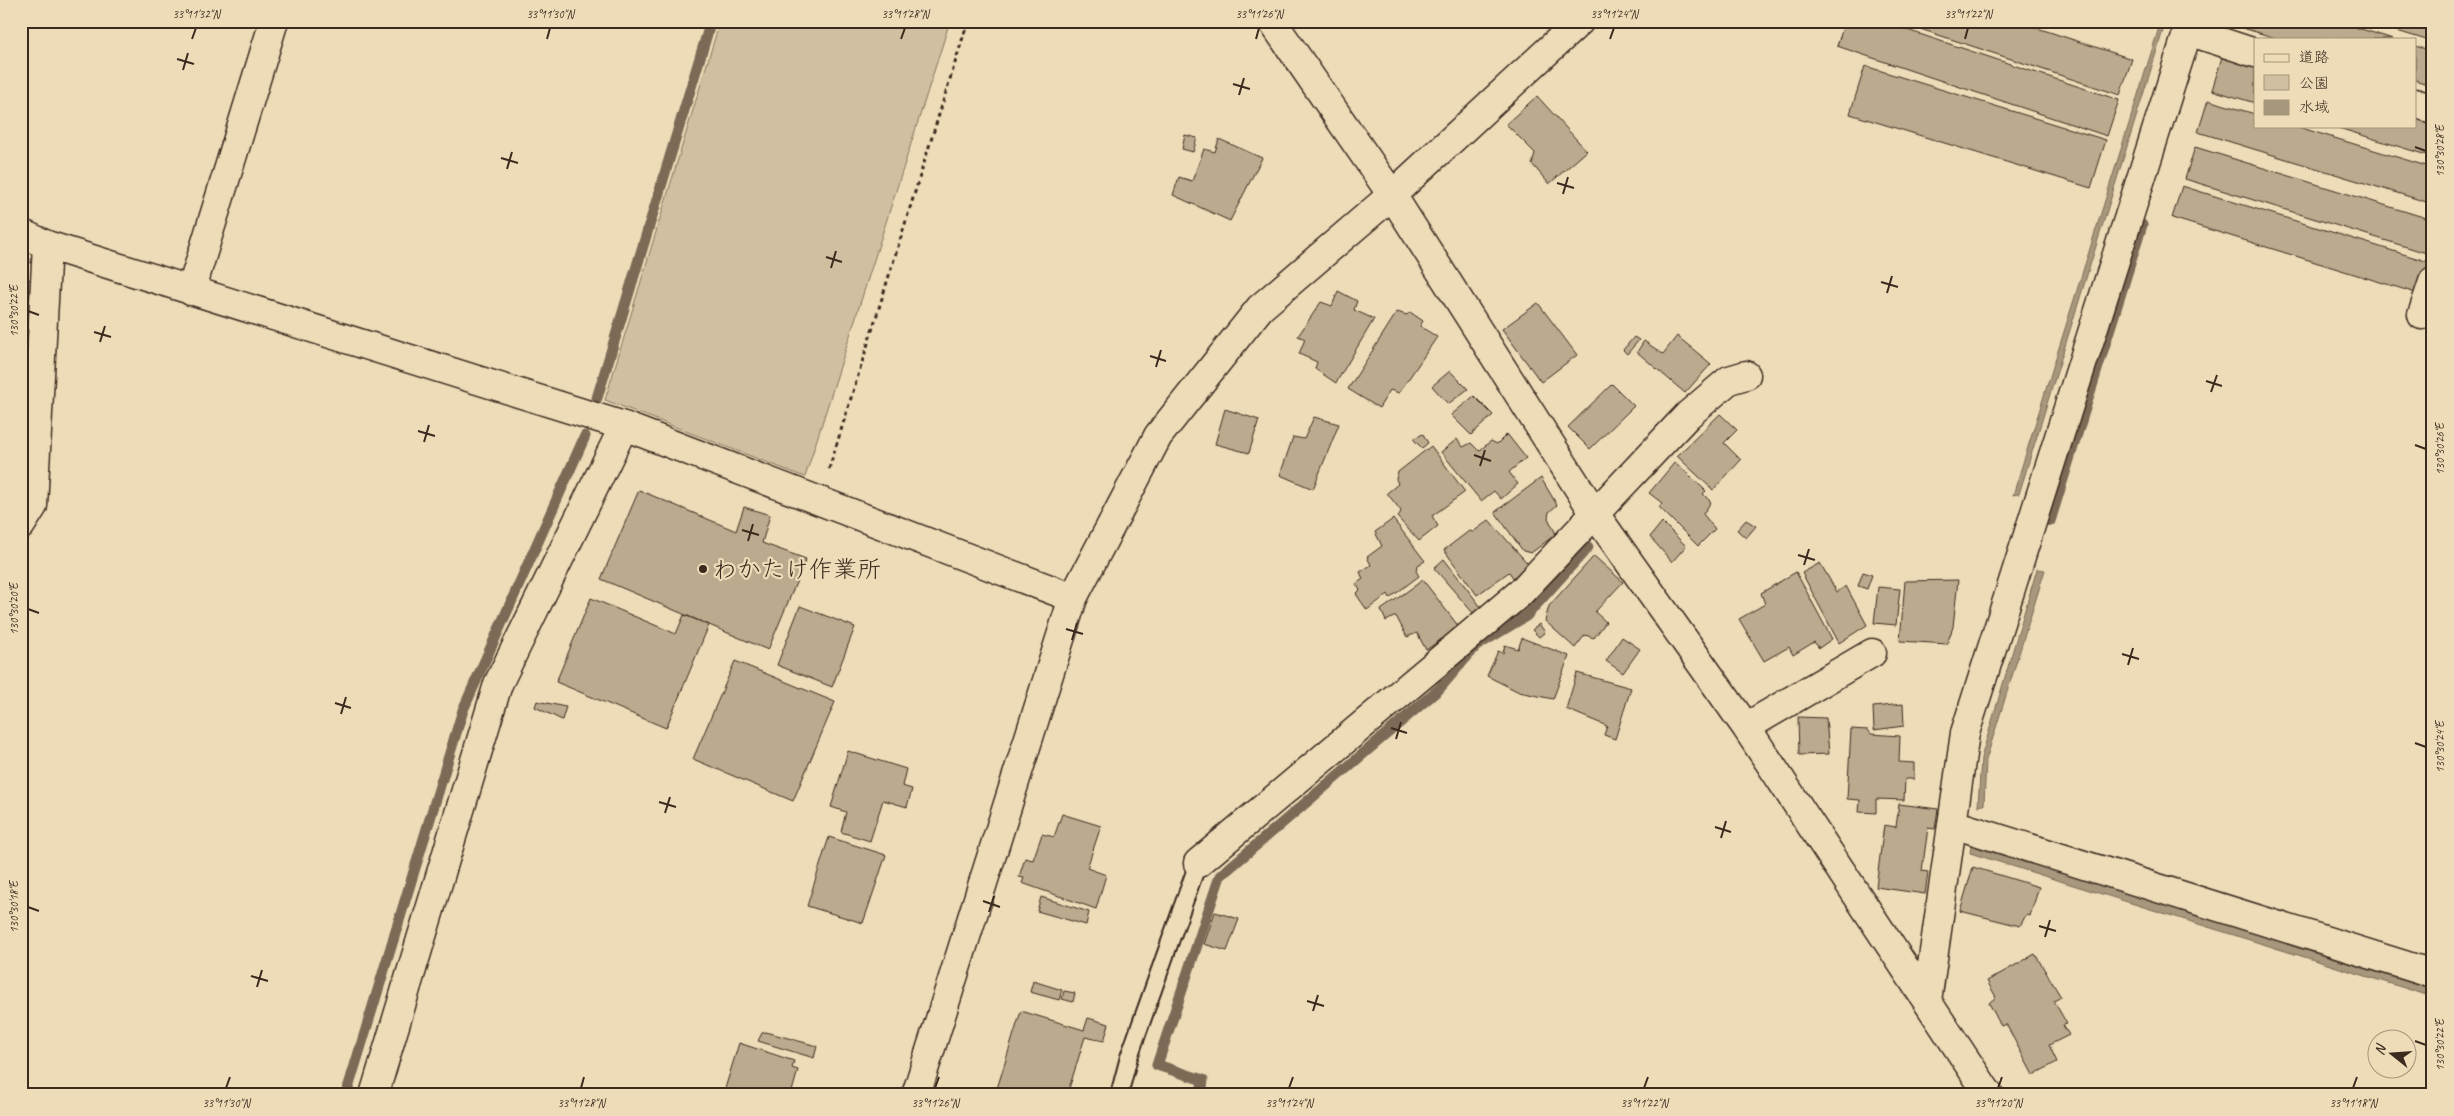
<svg xmlns="http://www.w3.org/2000/svg" width="2454" height="1116" font-family="Caveat,'Klee One',sans-serif">
  <style>
    .green { fill: #d0bfa0; stroke: #86745f }
    .water { fill: #a7977c; stroke: #7c6b56 }
    .lines { fill: none; stroke-linecap: round; stroke-linejoin: round }
    .stream { stroke: #7c6b56; stroke-width: 11 }
    .building { fill: #bcaa8e; stroke: #3b2a1e }
    .lane-casing { stroke: #3b2a1e; stroke-width: 20 }
    .street-casing { stroke: #3b2a1e; stroke-width: 31 }
    .secondary-casing { stroke: #3b2a1e; stroke-width: 31 }
    .path { stroke: #3b2a1e; stroke-width: 3; stroke-dasharray: 4 4; stroke-linecap: butt }
    .lane { stroke: #eedcb9; stroke-width: 16 }
    .street { stroke: #eedcb9; stroke-width: 28 }
    .secondary { stroke: #eedcb9; stroke-width: 28 }
    .ticks { fill: none; stroke: #3b2a1e; stroke-width: 2 }
    .poi-dot { fill: #3b2a1e; stroke: #eedcb9; stroke-width: 2 }
    .labels { text-anchor: middle; stroke-width: 4.5; stroke-linejoin: round; paint-order: stroke }
    .poi-label { font-size: 24px; fill: #3b2a1e; stroke: #eedcb9; text-anchor: start }
    .neatline { fill: none; stroke: #3b2a1e; stroke-width: 2 }
    .ticks-label { font-size: 12px; text-anchor: middle; fill: #3b2a1e }
  </style>
  <rect width="100%" height="100%" fill="#eedcb9"/>
  <filter id="ink" filterUnits="userSpaceOnUse"><feTurbulence type="fractalNoise" baseFrequency=".02" numOctaves="2"/><feDisplacementMap in="SourceGraphic" scale="10" xChannelSelector="R" yChannelSelector="G"/><feConvolveMatrix kernelMatrix="1 2 1 2 8 2 1 2 1" color-interpolation-filters="sRGB"/></filter>
  <g filter="url(#ink)">
    <path class="green" d="M720 21H950L805 477 605 400Z"/>
    <path class="water" d="M2161 21H2166L2019 494 2013 495Z
      M2037 569 2045 570 1986 760 1984 805 1978 806 1981 758Z
      M1972 839 1978 841V846L2327 955 2433 990V997L1970 853Z"/>
    <g class="lines">
      <path class="stream" d="M597 398 711 21
        M2050 521 2142 225
        M346 1095 463 710 585 436
        M1201 1095 1203 1080 1157 1065 1220 876 1439 689 1476 646 1526 616 1588 547"/>
    </g>
    <path class="building" d="M1845 21H1880L2119 100 2107 136 1837 46Z
      M1896 21H2016L2132 59 2120 95Z
      M2234 21H2336L2393 39H2279L2233 25Z
      M2364 21H2433V42Z
      M2415 46 2433 51V86L2415 80Z
      M2222 57 2255 68V103L2212 90Z
      M1865 66 2106 140 2091 188 1850 114Z
      M1537 96 1587 151 1549 184 1532 164 1535 153 1506 124Z
      M2208 100 2255 114V126H2295L2433 168V204L2198 132Z
      M2415 116 2433 122V157L2332 126H2415Z
      M1185 135 1197 138 1193 152 1182 149Z
      M1219 139 1262 158 1230 221 1173 195 1179 177 1192 181 1204 149 1215 152Z
      M2195 147 2433 220V255L2185 179Z
      M2182 186 2429 262 2419 294 2172 218Z
      M21 277 31 280 34 294 21 330Z
      M1338 291 1357 301 1354 310 1374 319 1336 383 1315 369 1317 362 1299 354 1305 339 1298 336 1321 302 1332 306Z
      M1538 303 1577 355 1541 382 1502 329Z
      M1397 312 1407 315 1410 312 1423 321 1420 326 1437 337 1399 393 1390 390 1379 408 1348 389Z
      M1677 336 1711 364 1685 393 1637 352 1644 341 1663 354Z
      M1634 337 1639 340 1627 354 1623 350Z
      M1450 371 1468 389 1448 404 1432 386Z
      M1612 384 1634 406 1590 449 1568 427Z
      M1474 396 1493 415 1471 435 1451 415Z
      M1225 409 1259 420 1249 453 1215 444Z
      M1720 414 1737 430 1724 443 1741 460 1713 490 1677 456Z
      M1314 417 1339 424 1313 489 1280 475 1293 437 1304 439Z
      M1423 434 1428 443 1422 448 1413 439Z
      M1507 434 1526 458 1509 472 1518 484 1501 499 1494 491 1481 501 1441 452 1457 439 1463 447 1471 443 1479 451 1491 441 1497 444Z
      M1431 446 1465 492 1432 516 1438 526 1419 541 1398 518 1401 511 1387 493 1398 484 1396 479 1398 472Z
      M1675 462 1706 491 1703 494 1711 502 1703 514 1715 529 1698 546 1659 507 1662 503 1649 493Z
      M1541 478 1557 505 1549 512 1548 518 1556 534 1531 553 1523 551 1495 512Z
      M639 490 736 531 744 507 770 515 762 543 806 559 768 650 601 579Z
      M1393 519 1425 561 1418 565 1416 571 1419 576 1390 598 1388 594 1367 610 1356 594 1360 590 1356 584 1363 579 1360 572 1371 565 1367 557 1382 546 1375 532Z
      M1489 520 1529 565 1514 579 1509 572 1477 595 1444 550 1469 531 1473 532Z
      M1746 520 1756 526 1746 538 1737 530Z
      M1662 522 1686 546 1672 562 1650 537Z
      M1594 556 1623 582 1595 612 1606 622 1594 638 1585 635 1575 648 1545 621 1549 606Z
      M1444 559 1481 607 1473 613 1434 568Z
      M1820 563 1837 592 1846 586 1867 625 1839 643 1802 573Z
      M1796 572 1832 639 1819 648 1814 642 1793 655 1789 647 1764 661 1739 619 1765 604 1761 593Z
      M1863 572 1872 575 1867 589 1858 586Z
      M1423 580 1459 627 1426 650 1417 633 1407 637 1396 616 1386 621 1381 610Z
      M1958 580 1953 627 1947 644 1900 641 1905 581Z
      M1878 587 1900 589 1896 625 1874 623Z
      M591 598 676 634 684 615 709 625 666 728 556 682Z
      M800 606 855 627 832 687 777 665Z
      M1539 624 1545 632 1539 637 1532 630Z
      M1622 637 1640 649 1623 673 1606 661Z
      M1522 638 1569 656 1553 699 1519 692 1487 676 1498 651 1503 653 1505 645 1518 649Z
      M735 661 835 702 793 801 693 759Z
      M1577 673 1631 688 1615 739 1604 735 1607 726 1566 709Z
      M537 701 566 707 562 720 535 707Z
      M1903 704 1904 726 1874 730 1873 707Z
      M1798 717 1826 718 1829 754 1799 755Z
      M1851 729 1868 730 1871 734 1900 736 1899 762 1914 763V779H1905L1904 800 1876 799V813L1859 812 1860 800 1847 799Z
      M848 751 906 769 902 786 912 789 907 807 883 800 870 841 841 832 846 812 831 807Z
      M1899 804 1938 809 1935 829 1928 828 1922 871 1928 872 1925 894 1876 887 1884 825 1896 827Z
      M1062 814 1101 826 1087 868 1106 875 1096 909 1022 883 1024 878 1019 877 1025 858 1033 860 1042 834 1054 837Z
      M829 837 886 855 863 923 807 906Z
      M1973 867 2039 887 2030 916 2026 915 2020 926 1960 911Z
      M1041 897 1089 912 1086 925 1037 911Z
      M1215 912 1239 919 1227 951 1204 944Z
      M2035 954 2061 997 2054 1001 2067 1024 2063 1025 2069 1035 2049 1045 2057 1062 2033 1075 2006 1024 2001 1026 1989 1003 1996 997 1987 981Z
      M1033 981 1062 990 1059 1000 1030 992Z
      M1064 991 1075 993 1073 1002 1062 999Z
      M1021 1011 1084 1030 1088 1018 1109 1024 1104 1041 1085 1037 1067 1095H995Z
      M766 1032 817 1046 814 1058 758 1041 762 1033Z
      M739 1043 794 1061 792 1068 798 1070 791 1095H723Z"/>
    <g class="lines">
      <defs>
        <path id="lane" d="M1119 1095 1129 1057 1198 863"/>
        <path id="street" d="M1272 21 1392 195 1595 514 1746 727 1989 1095
          M2188 31 2255 53
          M2415 103 2433 109
          M21 233 47 245 624 426 1073 598
          M191 291 274 21
          M2422 315 2433 282
          M21 525 33 506 47 245
          M1746 727 1872 653
          M1953 824 2433 974
          M1198 863 1520 593 1688 415 1729 380 1746 375
          M1927 1001 1965 733 2191 21
          M374 1095 498 684 624 426"/>
        <path id="secondary" d="M916 1095 1073 598 1158 436 1260 308 1392 195 1580 21"/>
      </defs>
      <use href="#lane" class="lane-casing"/>
      <use href="#street" class="street-casing"/>
      <use href="#secondary" class="secondary-casing"/>
      <path class="path" d="M829 469 968 21"/>
      <use href="#lane" class="lane"/>
      <use href="#street" class="street"/>
      <use href="#secondary" class="secondary"/>
    </g>
  </g>
  <path class="ticks" d="M192 39 196 28M547 39 550 28M901 39 905 28M1256 39 1259 28M1610 39 1614 28M1965 39 1968 28M177 59 194 64M183 70 188 53M1233 84 1250 89M1239 95 1244 78M2415 147 2426 151M501 158 518 163M507 169 512 152M1557 183 1574 188M1563 194 1568 177M826 257 842 262M831 268 836 251M1881 282 1898 287M1887 293 1892 276M28 311 39 315M94 332 111 337M100 342 105 326M1150 356 1166 361M1156 367 1161 350M2206 381 2222 386M2211 392 2217 375M418 431 435 436M424 442 429 425M2415 445 2426 449M1474 455 1491 461M1480 466 1485 450M742 530 759 535M748 541 753 524M1798 555 1815 560M1804 565 1809 549M28 609 39 613M1066 629 1083 634M1072 640 1077 623M2122 654 2139 659M2128 665 2133 648M335 703 351 708M341 714 346 697M1391 728 1407 733M1396 739 1401 722M2415 743 2426 747M659 802 676 807M665 813 670 797M1715 827 1731 832M1721 838 1726 821M983 901 1000 907M28 907 39 911M989 912 994 896M2039 926 2056 931M2045 937 2050 920M251 976 268 981M257 987 262 970M1307 1001 1324 1006M1313 1011 1318 995M2415 1041 2426 1045M226 1088 230 1077M581 1088 584 1077M935 1088 939 1077M1289 1088 1293 1077M1644 1088 1648 1077M1998 1088 2002 1077M2353 1088 2357 1077"/>
  <circle class="poi-dot" cx="703" cy="569" r="5"/>
  <g class="labels">
    <g class="poi-label">
      <text x="713" y="577">わかたけ作業所</text>
    </g>
  </g>
  <rect width="2454" height="1116" fill="none" stroke="#eedcb9" stroke-width="55"/>
  <rect x="2254" y="38" width="162" height="90" fill="#eedcb9" stroke="#a6957b"/>
  <rect x="2264" y="54" width="25" height="8" fill="#eedcb9" stroke="#a6957b"/>
  <text x="2299" y="62" font-size="15" fill="#3b2a1e">道路</text>
  <rect x="2264" y="75" width="25" height="15" fill="#d0bfa0" stroke="#a6957b"/>
  <text x="2299" y="88" font-size="15" fill="#3b2a1e">公園</text>
  <rect x="2264" y="100" width="25" height="15" fill="#a7977c" stroke="#a6957b"/>
  <text x="2299" y="112" font-size="15" fill="#3b2a1e">水域</text>
  <g transform="translate(2392 1054) rotate(287)"><circle r="24" fill="#eedcb9" stroke="#a6957b"/>
  <path d="M0-4L9 19L0 12L-9 19Z" fill="#3b2a1e"/>
  <text y="-8" font-size="14" font-weight="bold" text-anchor="middle" fill="#3b2a1e">N</text>
  </g>
  <rect x="28" y="28" width="2398" height="1060" class="neatline"/>
  <g class="ticks-label">
    <text x="196" y="18">33°11'32"N</text>
    <text x="550" y="18">33°11'30"N</text>
    <text x="905" y="18">33°11'28"N</text>
    <text x="1259" y="18">33°11'26"N</text>
    <text x="1614" y="18">33°11'24"N</text>
    <text x="1968" y="18">33°11'22"N</text>
    <text transform="translate(2440 151) rotate(-90)" y="4">130°30'28"E</text>
    <text transform="translate(14 311) rotate(-90)" y="4">130°30'22"E</text>
    <text transform="translate(2440 449) rotate(-90)" y="4">130°30'26"E</text>
    <text transform="translate(14 609) rotate(-90)" y="4">130°30'20"E</text>
    <text transform="translate(2440 747) rotate(-90)" y="4">130°30'24"E</text>
    <text transform="translate(14 907) rotate(-90)" y="4">130°30'18"E</text>
    <text transform="translate(2440 1045) rotate(-90)" y="4">130°30'22"E</text>
    <text x="226" y="1107">33°11'30"N</text>
    <text x="581" y="1107">33°11'28"N</text>
    <text x="935" y="1107">33°11'26"N</text>
    <text x="1289" y="1107">33°11'24"N</text>
    <text x="1644" y="1107">33°11'22"N</text>
    <text x="1998" y="1107">33°11'20"N</text>
    <text x="2353" y="1107">33°11'18"N</text>
  </g>
</svg>
